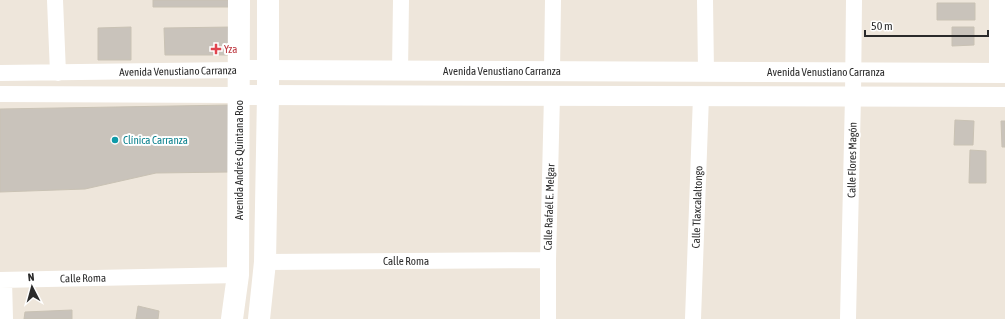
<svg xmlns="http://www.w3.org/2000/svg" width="1005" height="319" font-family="'Asap Condensed',sans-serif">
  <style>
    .building { fill: #c9c3bb; stroke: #c9c2b4 }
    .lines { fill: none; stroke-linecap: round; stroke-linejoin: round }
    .minor { stroke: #fff; stroke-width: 16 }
    .tertiary { stroke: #fff; stroke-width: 20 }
    .secondary { stroke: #fff; stroke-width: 22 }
    .health-dot { fill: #e0444e; stroke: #fff; stroke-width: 1.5 }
    .culture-dot { fill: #0f9aa8; stroke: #fff; stroke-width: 1.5 }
    .labels { text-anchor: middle; stroke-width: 4; stroke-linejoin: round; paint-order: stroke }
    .health-label { font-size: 11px; fill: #be3a42; stroke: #fff; text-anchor: start }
    .street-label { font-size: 11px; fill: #2a2a2a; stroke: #fff }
    .culture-label { font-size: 11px; fill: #0d838f; stroke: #fff; text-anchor: start }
  </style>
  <rect width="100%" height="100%" fill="#eee6db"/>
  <path class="building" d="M153 0H234L235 7H153Z
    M937 3H975V20H937Z
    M131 27V60H98V28Z
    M232 27V55H165L164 28Z
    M952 27H974V45L952 46Z
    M230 105 229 172 156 173 85 189 0 192V109Z
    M955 120 974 121 973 145H954Z
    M1001 121H1005V147H1002Z
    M970 150 986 151V183H969Z
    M138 306 159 311 158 319H136Z
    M72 310V319H24L25 312Z"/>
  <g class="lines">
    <path class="minor" d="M55 0 58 73
      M705 0 706 71
      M400 71 401 0
      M552 71 553 0
      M0 73 239 70
      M997 73V0
      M0 94 239 95
      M265 262 548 260
      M0 280 238 275
      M4 280 5 319
      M548 319V260L552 95
      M693 319 701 96
      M848 319 853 96 854 0"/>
    <path class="tertiary" d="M239 70 1005 73
      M239 95 1005 97"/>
    <path class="secondary" d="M232 319 238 275 239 0
      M259 319 265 262 268 95V0"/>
  </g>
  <path class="health-dot" d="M214 43h4v4h4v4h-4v4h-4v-4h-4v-4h4z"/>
  <circle class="culture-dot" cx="115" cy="140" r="4"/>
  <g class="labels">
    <g class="health-label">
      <text x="224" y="53">Yza</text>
    </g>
    <g class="street-label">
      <text transform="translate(178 71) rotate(-1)" y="4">Avenida Venustiano Carranza</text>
      <text x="502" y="75">Avenida Venustiano Carranza</text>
      <text x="826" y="76">Avenida Venustiano Carranza</text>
      <text transform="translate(239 160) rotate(-90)" y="4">Avenida Andrés Quintana Roo</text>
      <text transform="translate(852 160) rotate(-89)" y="4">Calle Flores Magón</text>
      <text transform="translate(549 207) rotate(-88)" y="4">Calle Rafaél E. Melgar</text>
      <text transform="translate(697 207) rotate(-88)" y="4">Calle Tlaxcalaltongo</text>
      <text x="406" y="265">Calle Roma</text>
      <text transform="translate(83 278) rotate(-1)" y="4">Calle Roma</text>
    </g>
    <g class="culture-label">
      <text x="123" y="144">Clínica Carranza</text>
    </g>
  </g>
  <g transform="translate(32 287) rotate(354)" stroke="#ffffff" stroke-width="3" paint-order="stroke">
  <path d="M0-3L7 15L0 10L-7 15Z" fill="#2a2a2a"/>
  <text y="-6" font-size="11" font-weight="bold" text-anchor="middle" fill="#2a2a2a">N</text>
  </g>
  <path d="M865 30v6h123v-6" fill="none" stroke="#2a2a2a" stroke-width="2"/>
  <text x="871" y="30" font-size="12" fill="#2a2a2a" stroke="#ffffff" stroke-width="3" paint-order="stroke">50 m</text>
</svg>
